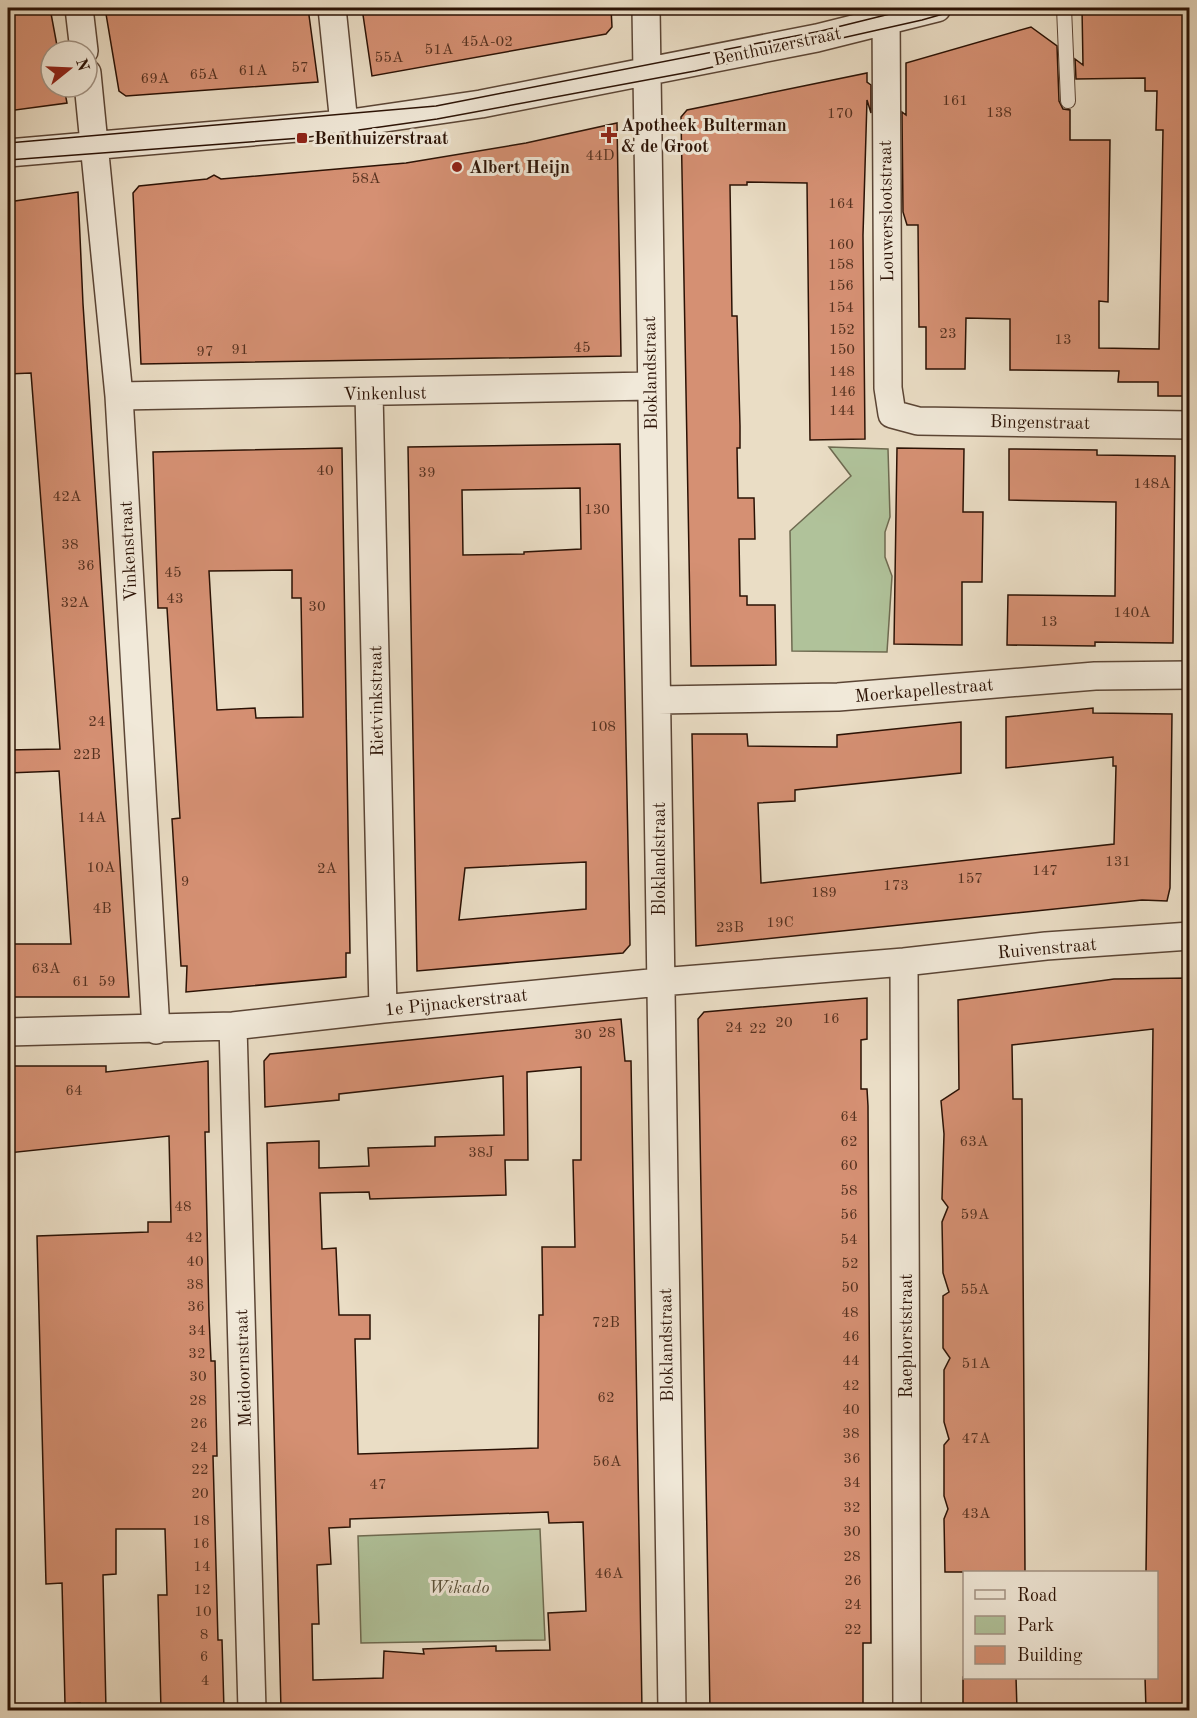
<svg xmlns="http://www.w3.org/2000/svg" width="1197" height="1718" font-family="'Old Standard TT',serif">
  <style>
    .green { fill: #b0c29a; stroke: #6e6a50; stroke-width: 1.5 }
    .building { fill: #d59073; stroke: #2b1205; stroke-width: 1.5; fill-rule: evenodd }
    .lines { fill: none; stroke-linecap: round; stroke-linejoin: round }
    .lane-casing { stroke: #5b4535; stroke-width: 16 }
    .street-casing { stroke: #5b4535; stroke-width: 30 }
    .lane { stroke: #f1e9d9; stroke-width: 14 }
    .street { stroke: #f1e9d9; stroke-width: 27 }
    .tram { stroke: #2b1205; stroke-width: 1.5 }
    .poi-dot { fill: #8f2418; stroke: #f1e9d9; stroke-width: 2 }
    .labels { text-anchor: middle; stroke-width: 6; stroke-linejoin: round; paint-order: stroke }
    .number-label { font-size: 15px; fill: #563220 }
    .street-label { font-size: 18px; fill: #2b1205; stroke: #f1e9d9 }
    .poi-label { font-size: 18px; font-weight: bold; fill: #2b1205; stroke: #f1e9d9; text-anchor: start }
    .park-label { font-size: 18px; font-style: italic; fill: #5a5039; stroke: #f1e9d9 }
  </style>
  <rect width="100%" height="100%" fill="#eaddc5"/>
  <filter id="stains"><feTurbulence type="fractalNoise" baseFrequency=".00333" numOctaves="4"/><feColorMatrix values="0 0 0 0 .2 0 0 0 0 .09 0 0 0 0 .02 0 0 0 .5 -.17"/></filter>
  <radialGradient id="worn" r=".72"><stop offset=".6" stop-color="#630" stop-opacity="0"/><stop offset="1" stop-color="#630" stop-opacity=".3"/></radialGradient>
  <path class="green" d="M829 447 888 449 890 517 885 532V557L892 576 887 652 792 651 790 531 851 476Z
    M540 1529 545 1640 361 1643 358 1536Z"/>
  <path class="building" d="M8 8H50L58 51H51V87H64L67 103 8 111Z
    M105 8H308L318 82 126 96 119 91Z
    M362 8H611L612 27 606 34 372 76Z
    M1082 8H1190V396H1158V382H1118L1119 371 1010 370V319L966 318 965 369H926V327H919L918 225H907L903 212 902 112 906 115V63L1031 27 1057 46 1059 101 1063 109 1070 110V140H1110L1108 302 1099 301V348L1159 349 1163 130H1156L1157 91H1145V78L1076 79 1075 59 1083 65Z
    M867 73V82L871 85V113L867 100 863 235 865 439 810 440 807 183 747 182V185H730L732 316H737L740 426V448H737L738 498H754L755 539H739L740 596H747V605H775L776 665 691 666 681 117 687 110Z
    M617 123 621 356 141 364 133 193 139 186 207 179 214 175 221 179 406 163 526 143Z
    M78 192 83 304 129 997H8V944H71L59 771 8 773V750L60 749 31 373 8 374V202Z
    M620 444 630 945 623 953 417 971 408 447ZM580 488 581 549 524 552V554L463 555 462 490ZM586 862V909L459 920 465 868Z
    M342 448 350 953H346V977L186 992 187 966H181L172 819 180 818 167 608H158L153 452ZM292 570V598H301L303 717 256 718 255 708 217 710 209 571Z
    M897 448 964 449 963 512H983L982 582H962V645L894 644Z
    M1009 449 1097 450V455L1175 456 1173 643 1095 642V646L1007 645 1008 595 1115 596 1116 502 1009 500Z
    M1093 708V713L1172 714 1170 888 1167 901 1142 900 696 946 692 734H747L748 746 837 747V735L961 722V773L795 790V801L758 803 761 883 1114 844 1116 766H1113V757L1006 768V717Z
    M1190 978V1710H1146L1145 1677H1156V1572H1146L1153 1029 1012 1045 1013 1099H1022L1025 1572H945L944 1519 948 1509 944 1496V1445L949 1439 944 1422V1370L950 1358 943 1348V1296L949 1292 943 1273 942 1222 948 1207 942 1199 944 1134 941 1101 959 1089 958 1000 1114 979Z
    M867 998V1039L861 1040V1089H867L868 1106 871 1643H863V1710H710L698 1019 704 1012Z
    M621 1019 625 1061H631L642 1710H281L267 1143 319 1141V1168L369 1166 368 1148 435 1146V1137L504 1135 503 1076 339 1094V1100L265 1107 264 1061 270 1054ZM581 1067V1160H573L575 1247H542L543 1315H539L538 1448 358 1454 355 1339H370V1315H339L336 1248 322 1249 320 1193 369 1192 370 1199 506 1195 505 1160H528L527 1072ZM548 1512 549 1523 583 1522 586 1611 548 1613 550 1650 496 1651V1646L423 1649 424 1654 384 1651 383 1678 313 1680 312 1624H319L317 1565 331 1564 329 1528 350 1527V1519Z
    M208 1061 209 1132H205L209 1316 211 1361H215L217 1456H213L218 1640H222L224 1710H161L158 1595H167L165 1529H116V1574L103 1575 106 1710H80V1703L65 1704 62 1583 46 1584 37 1236 148 1232V1222H171L169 1136 8 1153V1066H106V1072Z
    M963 1677H1016L1017 1710H963Z"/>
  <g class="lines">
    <defs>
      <path id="lane" d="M1064 8 1068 101"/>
      <path id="street" d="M79 8 84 51
        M332 8 344 124
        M646 8 672 1710
        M886 8 888 388 892 414 918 421 1190 425
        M87 73 119 396 156 1030
        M8 153 344 124 481 104 817 38 937 8
        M369 393 383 1009
        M119 396 650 386
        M658 700 838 697 1095 676 1190 675
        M904 962 907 1710
        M233 1026 252 1710
        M8 1032 233 1026 383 1009 660 982 904 962 1046 946 1190 936"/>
    </defs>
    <use href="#lane" class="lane-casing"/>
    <use href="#street" class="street-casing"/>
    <use href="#lane" class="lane"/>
    <use href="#street" class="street"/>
    <path class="tram" d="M8 143 436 106 821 31 914 8
      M8 160 302 138 437 119 695 71 922 20 964 8"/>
  </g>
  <g class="poi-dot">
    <path d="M606 126h6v6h6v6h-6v6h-6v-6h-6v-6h6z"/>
    <rect x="296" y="132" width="12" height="12" rx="3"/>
    <circle cx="457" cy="167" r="6"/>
  </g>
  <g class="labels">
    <g class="number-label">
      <text x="487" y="46">45A-02</text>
      <text x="439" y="54">51A</text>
      <text x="389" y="62">55A</text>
      <text x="300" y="72">57</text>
      <text x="253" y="75">61A</text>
      <text x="204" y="79">65A</text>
      <text x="155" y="83">69A</text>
      <text x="955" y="105">161</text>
      <text x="999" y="117">138</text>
      <text x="840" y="118">170</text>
      <text x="600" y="160">44D</text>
      <text x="366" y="183">58A</text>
      <text x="841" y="208">164</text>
      <text x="841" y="249">160</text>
      <text x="841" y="269">158</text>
      <text x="841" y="290">156</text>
      <text x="841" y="312">154</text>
      <text x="842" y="334">152</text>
      <text x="948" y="338">23</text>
      <text x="1063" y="344">13</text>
      <text x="582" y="352">45</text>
      <text x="240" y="354">91</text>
      <text x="842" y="354">150</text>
      <text x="205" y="356">97</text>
      <text x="842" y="376">148</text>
      <text x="843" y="396">146</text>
      <text x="842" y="415">144</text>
      <text x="325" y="475">40</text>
      <text x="427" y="477">39</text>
      <text x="1152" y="488">148A</text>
      <text x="67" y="501">42A</text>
      <text x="597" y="514">130</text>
      <text x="70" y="549">38</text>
      <text x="86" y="570">36</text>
      <text x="173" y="577">45</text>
      <text x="175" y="603">43</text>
      <text x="75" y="607">32A</text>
      <text x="317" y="611">30</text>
      <text x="1132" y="617">140A</text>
      <text x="1049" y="626">13</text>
      <text x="97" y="726">24</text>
      <text x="603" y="731">108</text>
      <text x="87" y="759">22B</text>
      <text x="92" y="822">14A</text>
      <text x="1118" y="866">131</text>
      <text x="101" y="872">10A</text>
      <text x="327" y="873">2A</text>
      <text x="1045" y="875">147</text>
      <text x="970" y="883">157</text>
      <text x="185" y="886">9</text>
      <text x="896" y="890">173</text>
      <text x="824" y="897">189</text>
      <text x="102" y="913">4B</text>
      <text x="780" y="927">19C</text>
      <text x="730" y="932">23B</text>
      <text x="46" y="973">63A</text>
      <text x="81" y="986">61</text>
      <text x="107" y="986">59</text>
      <text x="831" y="1023">16</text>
      <text x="784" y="1027">20</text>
      <text x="734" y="1032">24</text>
      <text x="758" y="1033">22</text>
      <text x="607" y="1037">28</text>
      <text x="583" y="1039">30</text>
      <text x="74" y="1095">64</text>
      <text x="849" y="1121">64</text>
      <text x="849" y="1146">62</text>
      <text x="974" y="1146">63A</text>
      <text x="481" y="1157">38J</text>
      <text x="849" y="1170">60</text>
      <text x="849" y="1195">58</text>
      <text x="183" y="1211">48</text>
      <text x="849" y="1219">56</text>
      <text x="975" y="1219">59A</text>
      <text x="194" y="1242">42</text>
      <text x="849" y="1244">54</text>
      <text x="195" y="1266">40</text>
      <text x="850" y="1268">52</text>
      <text x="195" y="1289">38</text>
      <text x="850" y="1292">50</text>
      <text x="975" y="1294">55A</text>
      <text x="196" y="1311">36</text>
      <text x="850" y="1317">48</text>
      <text x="606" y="1327">72B</text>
      <text x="197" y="1335">34</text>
      <text x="851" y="1341">46</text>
      <text x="197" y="1358">32</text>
      <text x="851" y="1365">44</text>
      <text x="976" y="1368">51A</text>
      <text x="198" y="1381">30</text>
      <text x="851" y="1390">42</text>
      <text x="606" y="1402">62</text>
      <text x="198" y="1405">28</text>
      <text x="851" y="1414">40</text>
      <text x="199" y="1428">26</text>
      <text x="851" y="1438">38</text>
      <text x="976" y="1443">47A</text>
      <text x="199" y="1452">24</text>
      <text x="852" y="1463">36</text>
      <text x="607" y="1466">56A</text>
      <text x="200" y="1474">22</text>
      <text x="852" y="1487">34</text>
      <text x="378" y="1489">47</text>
      <text x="200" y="1498">20</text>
      <text x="852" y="1512">32</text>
      <text x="976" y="1518">43A</text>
      <text x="201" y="1525">18</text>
      <text x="852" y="1536">30</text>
      <text x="201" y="1548">16</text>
      <text x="852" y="1561">28</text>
      <text x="202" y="1571">14</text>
      <text x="609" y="1578">46A</text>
      <text x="853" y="1585">26</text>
      <text x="202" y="1594">12</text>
      <text x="853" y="1609">24</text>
      <text x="203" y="1616">10</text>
      <text x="853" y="1634">22</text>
      <text x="204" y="1639">8</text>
      <text x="204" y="1661">6</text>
      <text x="205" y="1685">4</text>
    </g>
    <g class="street-label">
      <text transform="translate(777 46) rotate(-12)" y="6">Benthuizerstraat</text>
      <text transform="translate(886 211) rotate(-91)" y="6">Louwerslootstraat</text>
      <text transform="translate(650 373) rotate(-91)" y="6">Bloklandstraat</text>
      <text transform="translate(385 393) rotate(-1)" y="6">Vinkenlust</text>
      <text transform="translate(1040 422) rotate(1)" y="6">Bingenstraat</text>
      <text transform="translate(128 551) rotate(-93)" y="6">Vinkenstraat</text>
      <text transform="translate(924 690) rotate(-5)" y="6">Moerkapellestraat</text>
      <text transform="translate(376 701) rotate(-91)" y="6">Rietvinkstraat</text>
      <text transform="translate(659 859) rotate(-90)" y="6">Bloklandstraat</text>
      <text transform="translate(1047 948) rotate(-5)" y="6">Ruivenstraat</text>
      <text transform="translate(456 1002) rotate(-6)" y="6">1e Pijnackerstraat</text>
      <text transform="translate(906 1336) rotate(-90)" y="6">Raephorststraat</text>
      <text transform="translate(666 1345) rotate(-91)" y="6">Bloklandstraat</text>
      <text transform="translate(243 1368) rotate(-92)" y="6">Meidoornstraat</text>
    </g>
    <g class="poi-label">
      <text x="621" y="131">Apotheek Bulterman<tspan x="621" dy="21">&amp; de Groot</tspan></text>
      <text x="314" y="144">Benthuizerstraat</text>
      <text x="469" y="173">Albert Heijn</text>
    </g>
    <g class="park-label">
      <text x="459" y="1593">Wikado</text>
    </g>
  </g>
  <rect width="1197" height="1718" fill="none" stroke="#eaddc5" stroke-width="30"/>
  <rect x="9" y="9" width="1179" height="1700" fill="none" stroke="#2b1205" stroke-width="3"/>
  <rect x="15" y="15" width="1167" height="1688" fill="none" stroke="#2b1205" stroke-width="1.5"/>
  <rect x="963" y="1571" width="195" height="108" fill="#f1e9d9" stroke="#a29384" stroke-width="1.5"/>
  <rect x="975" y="1590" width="30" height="9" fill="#f1e9d9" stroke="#a29384" stroke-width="1.5"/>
  <text x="1017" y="1601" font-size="18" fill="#2b1205">Road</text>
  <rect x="975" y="1616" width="30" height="18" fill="#b0c29a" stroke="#a29384" stroke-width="1.5"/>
  <text x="1017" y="1631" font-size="18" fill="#2b1205">Park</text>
  <rect x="975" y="1646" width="30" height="18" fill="#d59073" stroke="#a29384" stroke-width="1.5"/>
  <text x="1017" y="1661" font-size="18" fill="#2b1205">Building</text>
  <g transform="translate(69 69) rotate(72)"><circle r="28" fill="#f1e9d9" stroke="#a29384" stroke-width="1.5"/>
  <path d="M0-4.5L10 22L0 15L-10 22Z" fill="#8f2418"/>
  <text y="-9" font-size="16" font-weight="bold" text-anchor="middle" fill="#2b1205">N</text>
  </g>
  <rect width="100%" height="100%" filter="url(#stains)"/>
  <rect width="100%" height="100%" fill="url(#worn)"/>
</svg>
